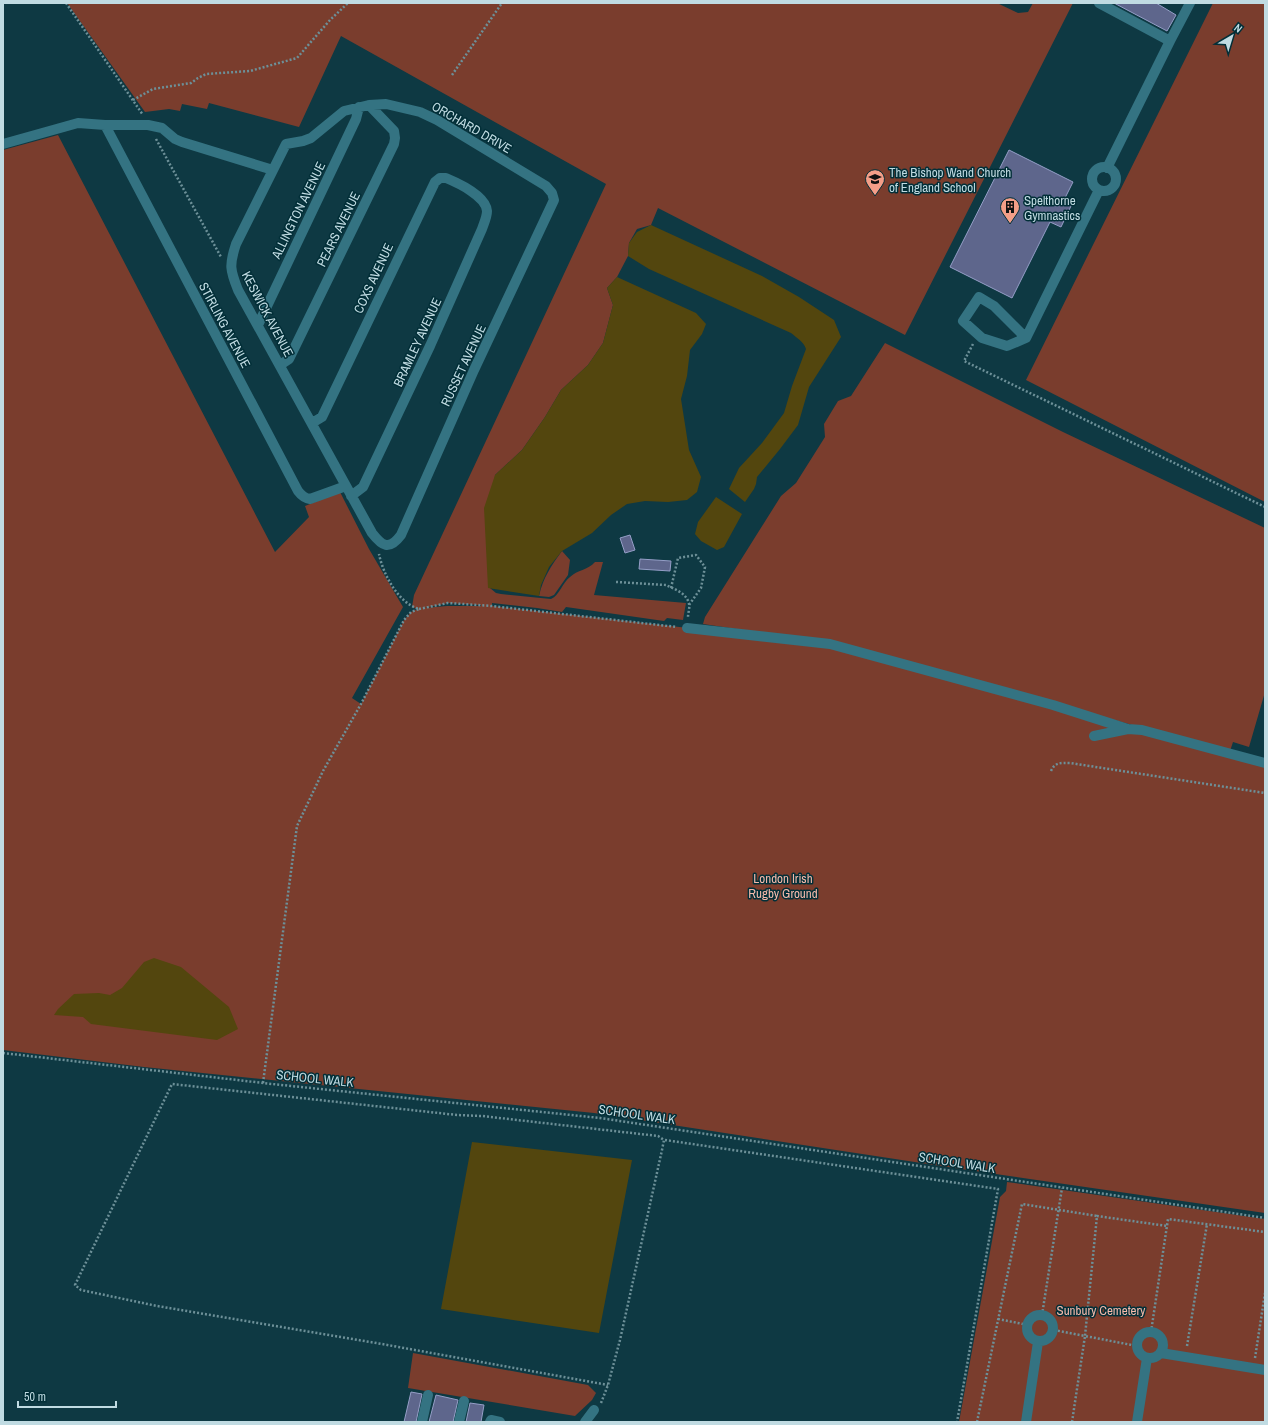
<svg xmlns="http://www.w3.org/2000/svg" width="1268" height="1425" font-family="'Archivo Narrow',sans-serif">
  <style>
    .green { fill: #7a3d2d; fill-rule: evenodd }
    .water { fill: #53460e }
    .building { fill: #5e668c; stroke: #959ec7 }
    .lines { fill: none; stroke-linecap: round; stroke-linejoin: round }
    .path { stroke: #6d9098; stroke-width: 2.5; stroke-dasharray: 2 2; stroke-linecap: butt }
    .minor { stroke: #347382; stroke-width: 10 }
    .labels { text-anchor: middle; stroke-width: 3; stroke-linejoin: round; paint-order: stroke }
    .street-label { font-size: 13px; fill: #c0dbe2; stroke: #022f38 }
    .poi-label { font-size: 13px; fill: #c0dbe2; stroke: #022f38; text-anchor: start }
    .park-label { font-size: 13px; fill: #f6baab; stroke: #022f38 }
  </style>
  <rect width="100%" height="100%" fill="#0e3943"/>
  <path class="green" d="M67 3H997L1018 13 1028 12 1033 3H1073L905 335 658 208 651 225 637 229 629 243 628 256 617 277 607 288 613 305 603 343 588 365 561 390 545 417 522 450 495 475 490 588 496 593 501 594 551 599C560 595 562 583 570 577 577 570 588 570 595 562H603L594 595 686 603 683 620 667 618 664 621 566 607 562 612 537 608 492 603V606L830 644 1265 763V1213L941 1166 594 1113 144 1067 3 1050V150L58 135 275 552 309 517 305 506 340 492 369 549 403 607 352 698 361 704 404 620 411 612 418 609 412 607 414 595 606 184 341 36 299 127 209 103 207 109 182 104 180 111 169 109 145 112ZM448 603 481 605V606H447L424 608Z
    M1213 3H1265V502L1026 380Z
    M885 343 1063 432 1265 528V692L1249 747 1233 742 1230 751 1143 728 876 653 757 632 703 624 705 617 781 496 796 483 825 437 824 424 838 401 851 396Z
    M562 551 570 560 568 575 554 595 549 597 539 596C543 578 551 566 562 551Z
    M1007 1182 1265 1219V1422H959L1000 1197 1006 1191Z
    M413 1353 588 1385 596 1393 592 1400 575 1416 408 1388Z"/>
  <path class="water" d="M651 225 762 276 799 297 834 320 841 337 809 387 798 425 780 449 757 477 756 484 754 489 745 502 729 489 739 468 762 443 784 413 792 386 806 349C804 342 797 338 791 333L649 269 628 256 629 243 637 232Z
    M617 277 696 313 706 324 702 334 690 350 687 376 681 399 689 450 701 477 697 492 687 500 668 502 645 501 627 504 611 515 592 533 562 551 549 567 541 585 539 596 488 588 484 508 495 475 522 450 545 417 561 390 588 365 603 343 613 305 607 288Z
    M716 497 742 514 724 547 717 550 701 541 695 534 698 522Z
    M154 958 181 967 229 1007 238 1029 217 1040 91 1024 83 1017 54 1015 58 1009 74 994 99 993 110 995 122 988 144 962Z
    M472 1142 632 1160 599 1333 441 1309Z"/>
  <path class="building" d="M1114 3H1156L1176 15 1167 31Z
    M1009 150 1073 182 1064 200 1072 204 1061 227 1050 222 1012 298 950 267Z
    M630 535 635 550 625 553 620 538Z
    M640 559 671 561 670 571 639 569Z
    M411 1392 422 1394 416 1422H404Z
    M436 1395 458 1400 453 1422H429Z
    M470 1403 484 1405 481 1422H466Z"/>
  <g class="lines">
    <path class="path" d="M66 3 143 115
      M452 75 502 3
      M133 100 153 89 191 83 198 78 206 74 250 71 297 58 330 20 348 3
      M156 139 221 257
      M973 344 964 361 1265 507
      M616 582 666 585C674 589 687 593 689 604 690 608 688 613 688 617
      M671 588 678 558 696 555 705 567 701 588 689 605
      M419 609 448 603 492 606 677 627
      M1051 771C1055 762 1061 763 1070 763L1265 793
      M3 1053 272 1084 600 1118 1265 1218
      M263 1083 297 826 323 771 361 704 404 620 411 612 419 609C398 603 383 574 379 554
      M665 1140 998 1189 957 1422
      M1042 1315 1062 1188
      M998 1319 1028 1325
      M1054 1330 1085 1336 1097 1216 1167 1226
      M1151 1332 1168 1219 1265 1232
      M1187 1346 1207 1224
      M1255 1358 1265 1293
      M601 1403 608 1385 620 1340 662 1150 664 1140 658 1136 482 1116 457 1115 172 1084 75 1285 81 1290 157 1306 382 1344 608 1385
      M977 1422 1022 1204 1097 1216
      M1072 1422 1085 1336 1137 1346"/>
    <path class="minor" d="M1099 3 1170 41 1190 3
      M386 104 420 112 437 120 546 186 552 193 554 200 474 370 401 535C389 551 382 546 372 533L238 290C230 270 229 265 236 244L286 144 303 141 311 138 344 111 369 105Z
      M105 125 298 491C301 495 304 498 310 499L346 486
      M3 144 78 123 105 125H148L162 128 175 139 182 142 273 170
      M1092 179a12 12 0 1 1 24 0a12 12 0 1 1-24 0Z
      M1107 168 1170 41
      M258 325 356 119 359 107
      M1026 338 994 306 979 297 963 321 982 338 1007 346 1026 338 1099 190
      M280 365 289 359 394 144 395 138 394 131 369 105
      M312 423 322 417 435 182 440 178H446C458 183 486 196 487 211 487 217 484 223 482 229L430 346 363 487 351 496
      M687 628 830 644 1053 705 1128 729 1142 730 1265 763
      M1094 736 1128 729
      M1027 1328a13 13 0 1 1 26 0a13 13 0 1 1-26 0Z
      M1137 1345a13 13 0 1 1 26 0a13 13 0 1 1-26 0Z
      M1161 1353 1265 1370
      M422 1422 428 1395
      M459 1422 464 1401
      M490 1422 491 1420 500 1422
      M585 1422 594 1410
      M1026 1422 1038 1342
      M1137 1422 1147 1358"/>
  </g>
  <defs>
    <symbol id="school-pin" viewBox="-11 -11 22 30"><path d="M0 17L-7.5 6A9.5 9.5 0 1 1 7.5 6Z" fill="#f49e88" stroke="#022f38"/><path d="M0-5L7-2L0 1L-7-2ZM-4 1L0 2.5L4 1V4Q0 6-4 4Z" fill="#111"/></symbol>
    <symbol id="building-pin" viewBox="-11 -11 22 30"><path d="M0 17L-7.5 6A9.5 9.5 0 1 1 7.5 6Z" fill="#f49e88" stroke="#022f38"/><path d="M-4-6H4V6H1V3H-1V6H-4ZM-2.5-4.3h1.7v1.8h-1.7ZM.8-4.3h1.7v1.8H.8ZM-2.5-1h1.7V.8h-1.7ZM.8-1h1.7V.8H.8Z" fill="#111"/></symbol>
  </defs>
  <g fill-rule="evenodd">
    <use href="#school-pin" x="864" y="168" width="22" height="30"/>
    <use href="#building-pin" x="999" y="196" width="22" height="30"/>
  </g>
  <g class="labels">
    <g class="street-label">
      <text transform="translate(472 127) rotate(30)" y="5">ORCHARD DRIVE</text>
      <text transform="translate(298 210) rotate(-64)" y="5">ALLINGTON AVENUE</text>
      <text transform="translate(338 229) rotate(-64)" y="5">PEARS AVENUE</text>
      <text transform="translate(373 278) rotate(-65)" y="5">COXS AVENUE</text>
      <text transform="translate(268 314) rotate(62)" y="5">KESWICK AVENUE</text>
      <text transform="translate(225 325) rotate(62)" y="5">STIRLING AVENUE</text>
      <text transform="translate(417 342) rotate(-65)" y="5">BRAMLEY AVENUE</text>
      <text transform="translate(463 365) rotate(-65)" y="5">RUSSET AVENUE</text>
      <text transform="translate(315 1078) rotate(6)" y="5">SCHOOL WALK</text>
      <text transform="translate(637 1114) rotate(8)" y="5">SCHOOL WALK</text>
      <text transform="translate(957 1162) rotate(9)" y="5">SCHOOL WALK</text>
    </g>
    <g class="poi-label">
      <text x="889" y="177">The Bishop Wand Church<tspan x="889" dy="15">of England School</tspan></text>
      <text x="1024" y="205">Spelthorne<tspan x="1024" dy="15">Gymnastics</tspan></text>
    </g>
    <g class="park-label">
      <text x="783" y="883">London Irish<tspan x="783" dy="15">Rugby Ground</tspan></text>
      <text x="1101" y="1315">Sunbury Cemetery</text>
    </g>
  </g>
  <rect width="1268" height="1425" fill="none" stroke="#c0dbe2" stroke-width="8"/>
  <g transform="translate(1232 36) rotate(38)" stroke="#022f38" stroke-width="3" paint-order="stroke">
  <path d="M0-3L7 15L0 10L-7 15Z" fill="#c0dbe2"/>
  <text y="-6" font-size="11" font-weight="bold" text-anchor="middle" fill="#c0dbe2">N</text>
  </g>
  <path d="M18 1401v6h98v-6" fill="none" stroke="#c0dbe2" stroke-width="2"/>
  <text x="24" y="1401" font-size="12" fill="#c0dbe2" stroke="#022f38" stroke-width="3" paint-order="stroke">50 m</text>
</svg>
